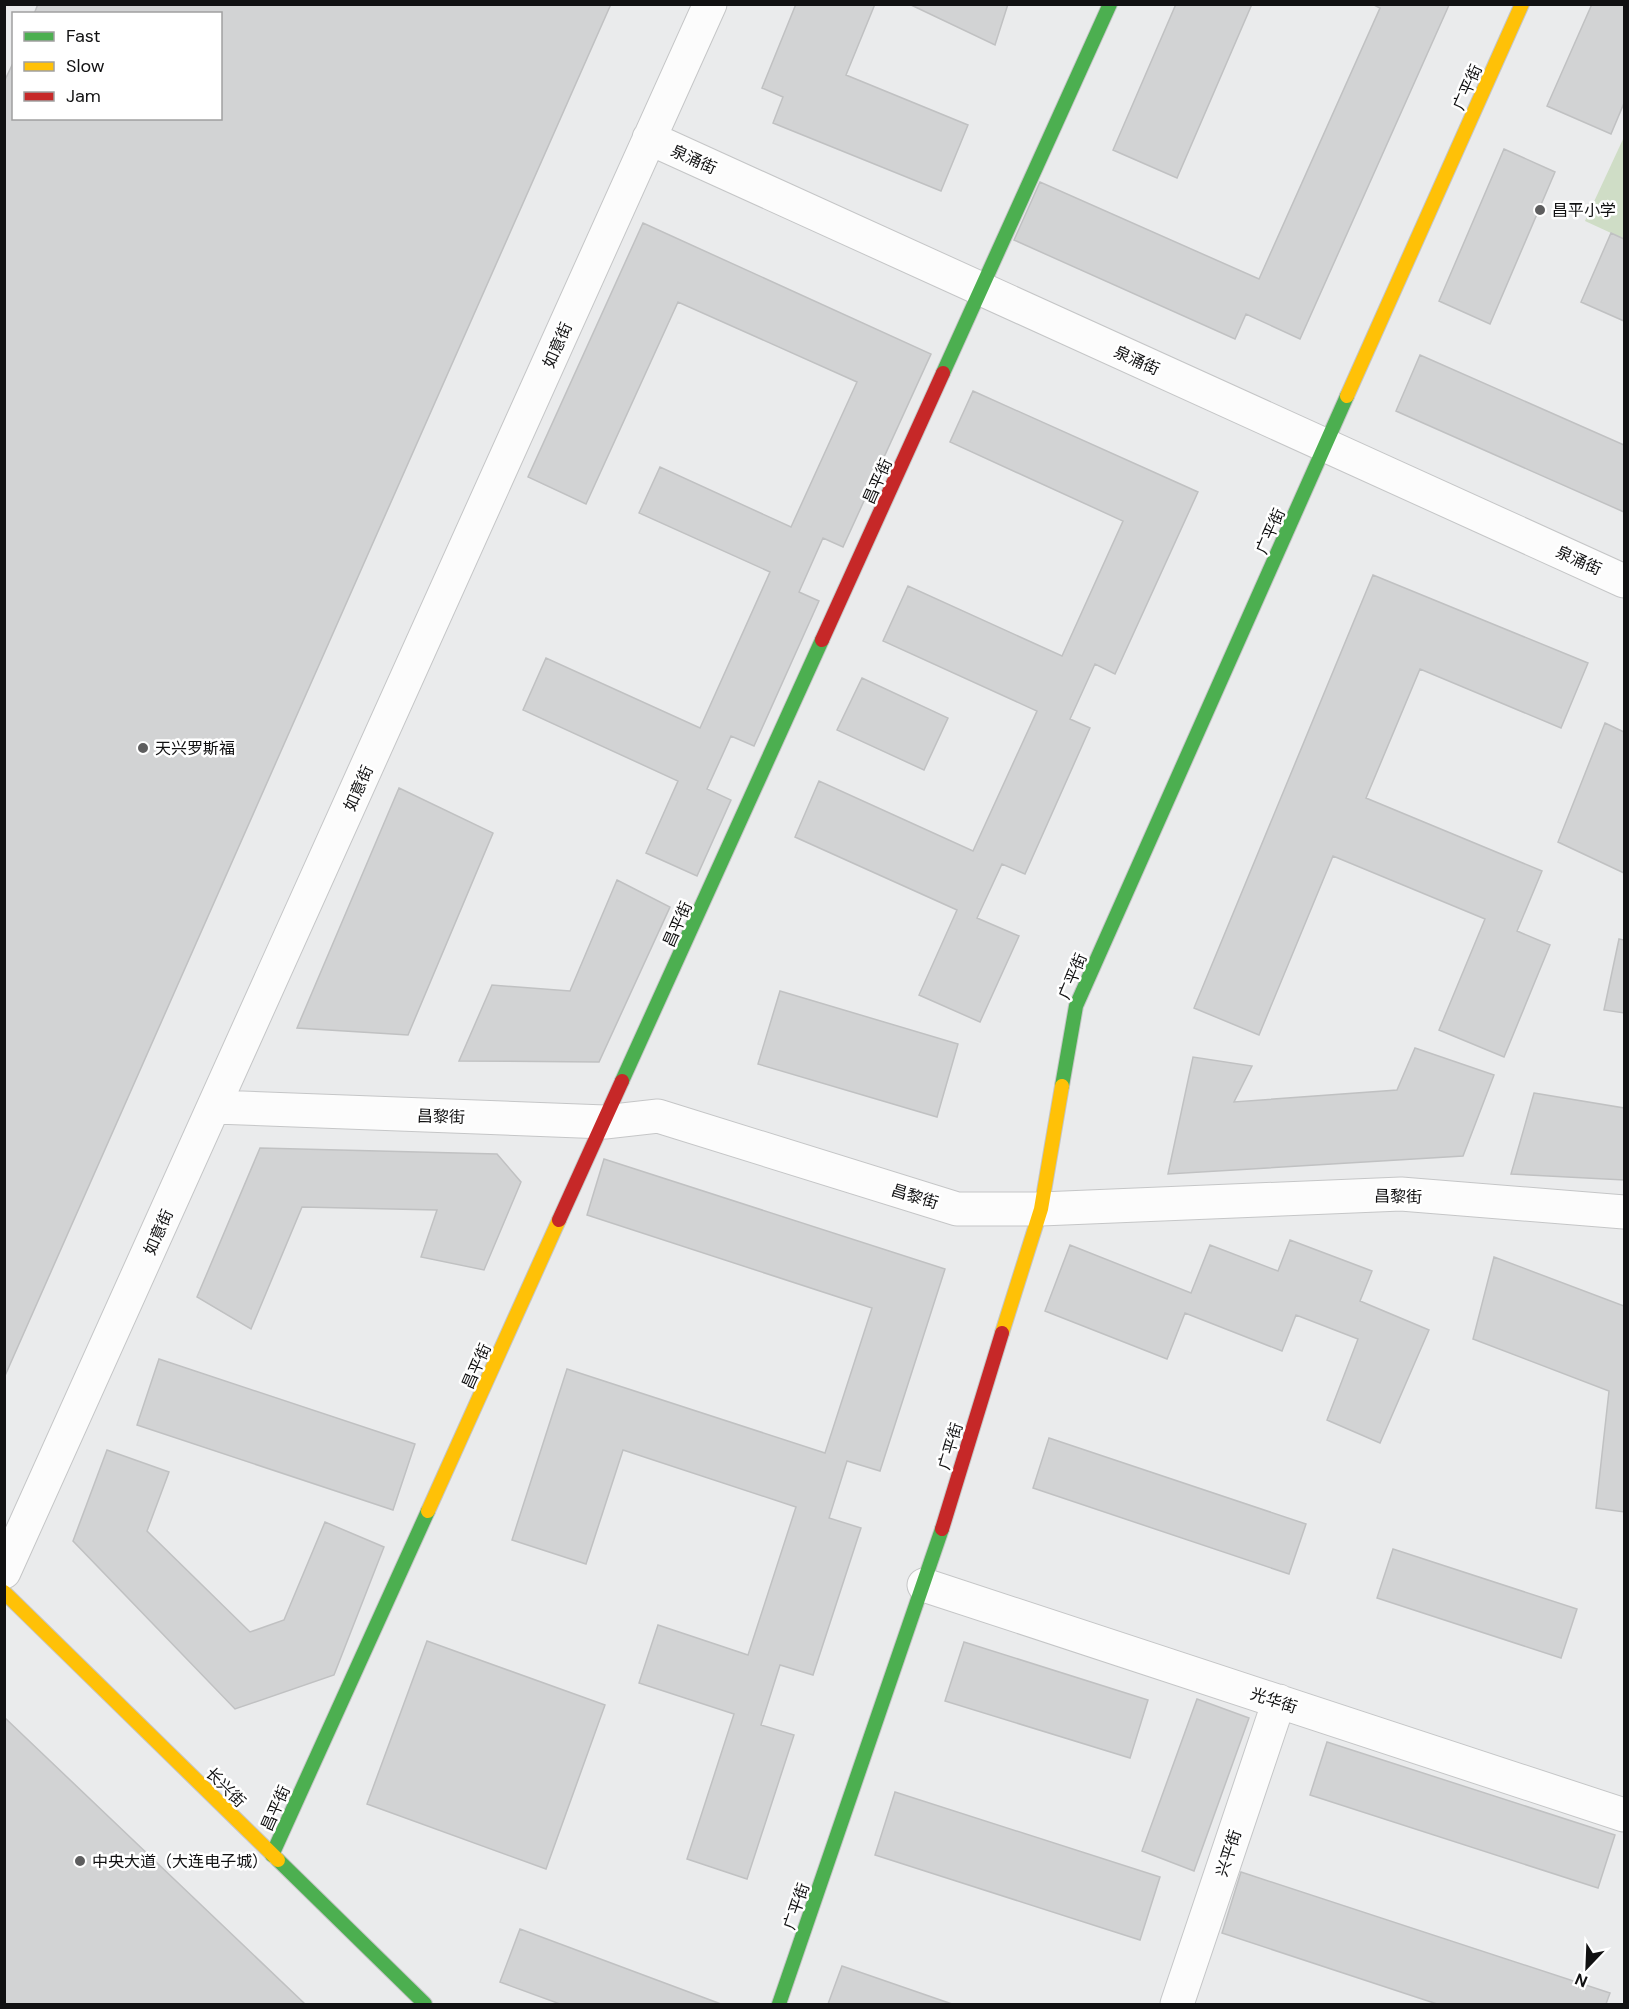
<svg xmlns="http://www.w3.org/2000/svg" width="1629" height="2009" font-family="'DM Sans','Noto Sans SC',sans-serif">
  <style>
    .green { fill: #cfddc6 }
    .building { fill: #d2d3d4; stroke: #c0c1c2; stroke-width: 1.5 }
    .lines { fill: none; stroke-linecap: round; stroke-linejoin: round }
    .street-casing { stroke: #c5c6c7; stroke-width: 35 }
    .fast-casing { stroke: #c5c6c7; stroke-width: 16 }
    .slow-casing { stroke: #c5c6c7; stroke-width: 16 }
    .jam-casing { stroke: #c5c6c7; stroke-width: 16 }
    .street { stroke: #fcfcfc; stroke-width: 33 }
    .fast { stroke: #4caf50; stroke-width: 14 }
    .slow { stroke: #ffc107; stroke-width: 14 }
    .jam { stroke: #c62828; stroke-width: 14 }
    .poi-dot { fill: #5d5d5e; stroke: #fff; stroke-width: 2 }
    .labels { text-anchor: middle; stroke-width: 5; stroke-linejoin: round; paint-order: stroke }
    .street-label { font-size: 16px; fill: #111112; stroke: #fff }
    .poi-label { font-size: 16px; fill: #111112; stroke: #fff; text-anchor: start }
  </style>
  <rect width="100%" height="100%" fill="#eaebec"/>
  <path class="green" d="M1624 137V239L1585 221Z"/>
  <path class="building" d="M38 4H611L4 1378V82L14 61V118H220V14H34Z
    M796 4H875L846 75 968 125 941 191 773 123 783 97 762 88Z
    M909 4H1008L995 45Z
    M1176 4H1252L1177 178 1113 150Z
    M1372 4 1449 5 1300 339 1246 314 1235 339 1014 240 1040 182 1259 279 1380 8Z
    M1592 4H1624V103L1611 134 1547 106Z
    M1504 149 1555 172 1490 324 1439 301Z
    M643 223 931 354 843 547 823 538 799 592 819 601 754 746 731 736 707 789 731 800 697 876 646 853 678 781 523 710 546 658 700 728 770 572 639 513 660 467 791 527 857 382 678 302 586 504 528 477Z
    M1611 233 1624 239V321L1581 302Z
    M1420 355 1624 445V512L1396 411Z
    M973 391 1198 492 1115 674 1095 664 1070 719 1090 728 1025 874 1002 864 977 918 1019 936 980 1022 919 995 957 910 795 837 819 781 973 851 1037 711 883 641 908 586 1062 656 1123 521 950 442Z
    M1373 575 1588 663 1561 728 1420 669 1366 798 1542 871 1517 931 1550 945 1504 1057 1439 1030 1485 919 1333 856 1259 1035 1194 1008Z
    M862 678 948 718 924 770 837 730Z
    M1605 723 1624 732V873L1558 842Z
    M399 788 493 833 408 1035 297 1028Z
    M617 880 670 907 599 1062 459 1061 492 985 570 991Z
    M1619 939 1624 940V1013L1604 1010Z
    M780 991 958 1044 937 1117 758 1064Z
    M1415 1048 1494 1075 1463 1156 1168 1174 1193 1057 1252 1066 1234 1102 1397 1090Z
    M1534 1093 1624 1108V1180L1511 1174Z
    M260 1148 497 1154 521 1182 484 1270 421 1257 437 1210 302 1207 251 1329 197 1297Z
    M604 1159 945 1269 880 1471 847 1461 829 1518 861 1528 813 1675 780 1665 761 1725 794 1735 747 1879 687 1859 734 1714 639 1683 658 1625 748 1655 796 1507 623 1450 586 1564 512 1540 567 1369 825 1453 872 1308 587 1215Z
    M1290 1240 1372 1271 1360 1301 1429 1330 1380 1443 1327 1420 1358 1339 1296 1315 1282 1351 1185 1313 1167 1359 1045 1311 1070 1245 1191 1293 1210 1245 1278 1271Z
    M1494 1257 1624 1306V1512L1596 1508 1609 1391 1473 1339Z
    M159 1359 415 1444 393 1510 137 1425Z
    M1049 1438 1306 1524 1289 1574 1033 1488Z
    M107 1450 169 1472 147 1531 250 1632 284 1620 325 1522 384 1547 334 1675 235 1709 73 1541Z
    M1393 1549 1577 1609 1561 1658 1377 1598Z
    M427 1641 605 1705 546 1869 367 1804Z
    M964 1642 1148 1700 1130 1758 945 1701Z
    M1197 1699 1249 1718 1194 1871 1142 1851Z
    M4 1717 305 2004H4Z
    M1327 1742 1615 1835 1598 1888 1310 1795Z
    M895 1792 1160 1877 1140 1940 875 1855Z
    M1241 1872 1610 1993 1606 2004H1437L1222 1933Z
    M520 1929 721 2004H560L500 1982Z
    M842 1966 952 2004H828Z"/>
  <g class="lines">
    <defs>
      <path id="street" d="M649 138 1624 581
        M215 1107 605 1122 658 1116 957 1209H1041L1401 1194 1624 1212
        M4 1572 710 4
        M924 1585 1624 1815
        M1177 2004 1279 1701"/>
      <path id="fast" d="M943 373 1110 4
        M622 1081 822 640
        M1062 1086 1076 1006 1347 396
        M272 1855 428 1511
        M278 1860 425 2004
        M779 2004 942 1529"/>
      <path id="slow" d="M1347 396 1522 4
        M1002 1333 1041 1209 1062 1086
        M428 1511 559 1220
        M4 1592 278 1860"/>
      <path id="jam" d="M822 640 943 373
        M559 1220 622 1081
        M942 1529 1002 1333"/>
    </defs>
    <use href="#street" class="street-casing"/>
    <use href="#fast" class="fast-casing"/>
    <use href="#slow" class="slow-casing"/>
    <use href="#jam" class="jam-casing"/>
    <use href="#street" class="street"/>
    <use href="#fast" class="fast"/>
    <use href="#slow" class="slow"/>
    <use href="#jam" class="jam"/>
  </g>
  <g class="poi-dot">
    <circle cx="1540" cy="210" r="6"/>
    <circle cx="143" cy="748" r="6"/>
    <circle cx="80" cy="1861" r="6"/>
  </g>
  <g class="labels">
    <g class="street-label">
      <text transform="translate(1467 87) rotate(-66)" y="6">广平街</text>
      <text transform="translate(694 159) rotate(24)" y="6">泉涌街</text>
      <text transform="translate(557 345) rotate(-66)" y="6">如意街</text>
      <text transform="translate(1137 360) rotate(24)" y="6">泉涌街</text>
      <text transform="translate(877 481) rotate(-66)" y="6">昌平街</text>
      <text transform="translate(1270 531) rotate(-66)" y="6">广平街</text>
      <text transform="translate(1579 560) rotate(24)" y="6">泉涌街</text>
      <text transform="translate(358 788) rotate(-66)" y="6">如意街</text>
      <text transform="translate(677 924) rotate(-66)" y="6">昌平街</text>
      <text transform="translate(1072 976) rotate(-67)" y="6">广平街</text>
      <text transform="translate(441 1116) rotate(2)" y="6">昌黎街</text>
      <text transform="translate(915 1196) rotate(17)" y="6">昌黎街</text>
      <text transform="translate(1398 1196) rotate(1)" y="6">昌黎街</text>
      <text transform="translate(158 1232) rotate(-66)" y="6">如意街</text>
      <text transform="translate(476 1366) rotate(-66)" y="6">昌平街</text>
      <text transform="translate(950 1446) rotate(-73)" y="6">广平街</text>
      <text transform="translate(1274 1700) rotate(18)" y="6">光华街</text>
      <text transform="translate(226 1787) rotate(45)" y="6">长兴街</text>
      <text transform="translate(275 1808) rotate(-66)" y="6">昌平街</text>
      <text transform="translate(1228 1853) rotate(-72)" y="6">兴平街</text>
      <text transform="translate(796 1906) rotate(-71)" y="6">广平街</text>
    </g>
    <g class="poi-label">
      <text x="1552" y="216">昌平小学</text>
      <text x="155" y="754">天兴罗斯福</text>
      <text x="92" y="1867">中央大道（大连电子城）</text>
    </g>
  </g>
  <rect width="1629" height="2009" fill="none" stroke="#111112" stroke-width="12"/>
  <rect x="12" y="12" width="210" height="108" fill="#ffffff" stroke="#a0a0a0" stroke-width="1.5"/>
  <rect x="24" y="32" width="30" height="9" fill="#4caf50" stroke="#a0a0a0" stroke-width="1.5"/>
  <text x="66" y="42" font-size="18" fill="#111112">Fast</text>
  <rect x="24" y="62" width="30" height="9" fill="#ffc107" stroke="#a0a0a0" stroke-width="1.5"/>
  <text x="66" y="72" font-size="18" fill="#111112">Slow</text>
  <rect x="24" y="92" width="30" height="9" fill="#c62828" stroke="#a0a0a0" stroke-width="1.5"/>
  <text x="66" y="102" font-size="18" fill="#111112">Jam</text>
  <g transform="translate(1587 1967) rotate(203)" stroke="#ffffff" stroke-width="4.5" paint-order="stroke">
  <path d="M0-4.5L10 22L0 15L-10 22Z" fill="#111112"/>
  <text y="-9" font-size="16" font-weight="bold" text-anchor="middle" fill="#111112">N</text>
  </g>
</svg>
